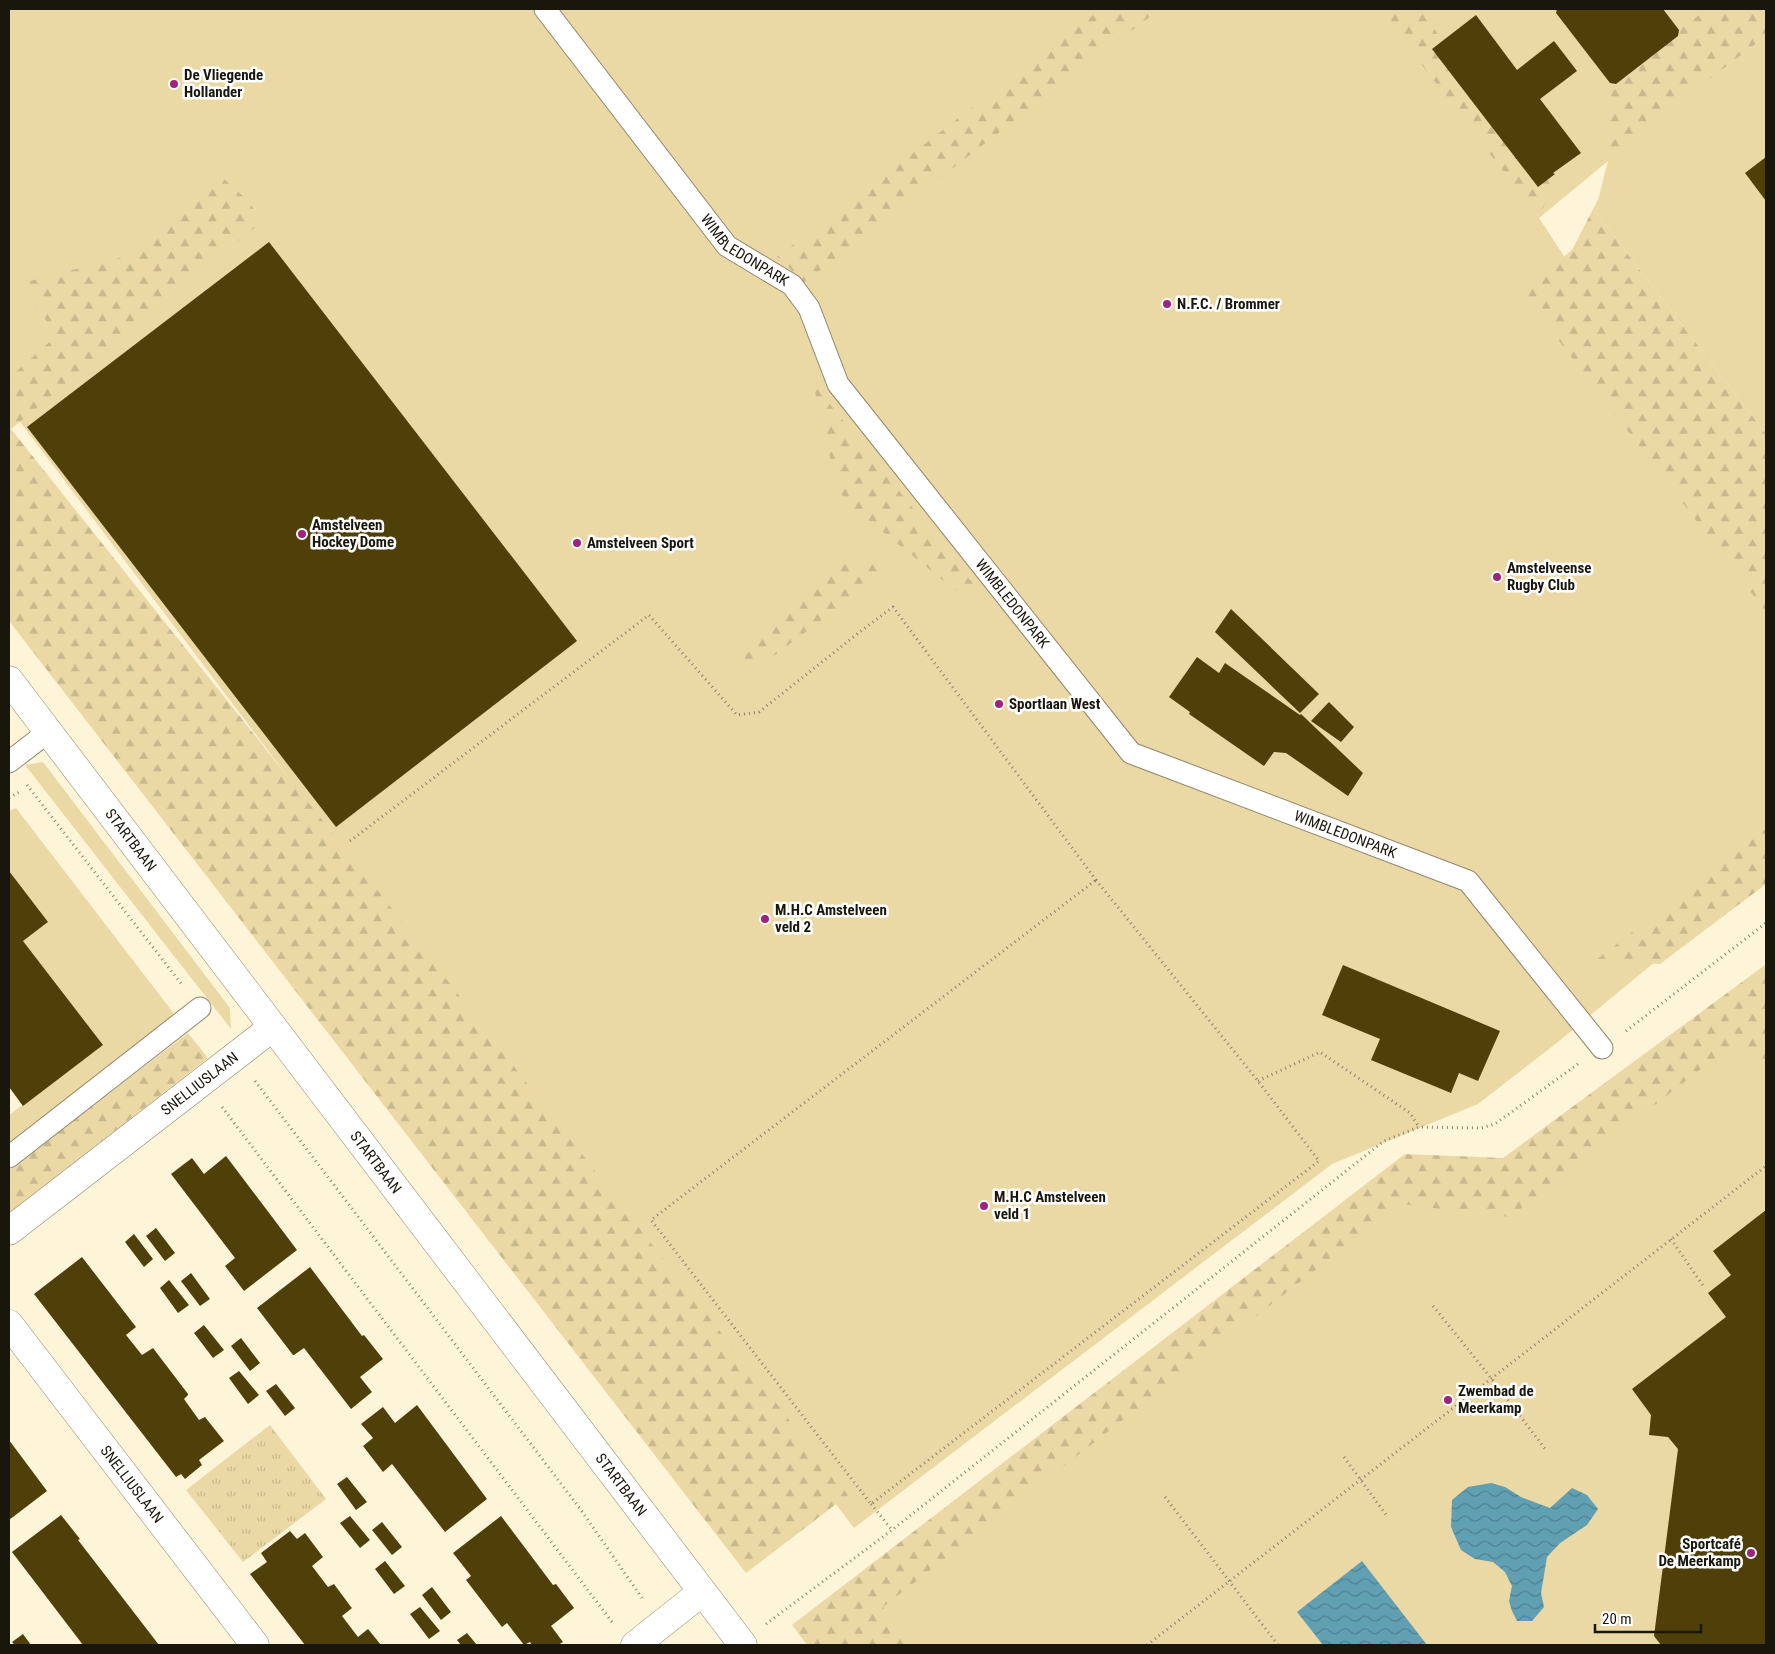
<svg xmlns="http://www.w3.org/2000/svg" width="1775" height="1654" font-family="'Roboto Condensed',sans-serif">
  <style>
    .green { fill: #ead8a5 }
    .forest { fill: url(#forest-firs) }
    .park { fill: url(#park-tufts) }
    .water { fill: url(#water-waves) }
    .building { fill: #4f3f09 }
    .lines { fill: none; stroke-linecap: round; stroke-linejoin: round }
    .service-casing { stroke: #8f866d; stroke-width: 23 }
    .minor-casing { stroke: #8f866d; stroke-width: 29 }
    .path { stroke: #898270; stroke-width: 3; stroke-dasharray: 1 4; stroke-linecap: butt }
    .service { stroke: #fff; stroke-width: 21 }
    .minor { stroke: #fff; stroke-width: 28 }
    .poi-dot { fill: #9e237a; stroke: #fff; stroke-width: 2 }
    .labels { text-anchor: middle; stroke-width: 5; stroke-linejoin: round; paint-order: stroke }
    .poi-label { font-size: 15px; font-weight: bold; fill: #19160c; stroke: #fff; text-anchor: start }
    .street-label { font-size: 15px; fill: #19160c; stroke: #fff }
  </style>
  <defs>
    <pattern id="forest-firs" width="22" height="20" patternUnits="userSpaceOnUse" patternTransform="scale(1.25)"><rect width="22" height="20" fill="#ead8a5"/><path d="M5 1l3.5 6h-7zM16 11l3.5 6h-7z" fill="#c8b98d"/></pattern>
    <pattern id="park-tufts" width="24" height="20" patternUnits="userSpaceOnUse" patternTransform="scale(1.25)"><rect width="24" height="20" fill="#ead8a5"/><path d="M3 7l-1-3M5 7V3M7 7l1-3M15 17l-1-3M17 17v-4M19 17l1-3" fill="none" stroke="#c8b98d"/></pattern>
    <pattern id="water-waves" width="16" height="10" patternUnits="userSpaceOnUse" patternTransform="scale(1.25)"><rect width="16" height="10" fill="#61a0b3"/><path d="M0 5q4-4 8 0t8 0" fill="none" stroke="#4f8190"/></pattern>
  </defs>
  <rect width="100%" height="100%" fill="#fef4d8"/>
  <path class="green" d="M9 9H1766L1670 109 1766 36V434L1593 209 1598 200 1608 161 1539 218 1564 256 1557 263 1766 539V870L1558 1042 1478 1104 1332 1164 854 1528 9 407Z
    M43 762 230 1008 231 1029 25 765Z
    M16 808 175 1015 9 1143V1115L103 1045 23 941 46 924 9 874V811Z
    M1766 985V1645H894L863 1604 1395 1197 1506 1194Z"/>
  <path class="forest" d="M1101 9H1160L802 284 783 260 777 257Z
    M1379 9H1419L1426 18 1552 186 1539 218Z
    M1707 9H1766V36L1609 156 1607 85Z
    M222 177 247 200 263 221 11 429 354 860 654 1247 848 1495 746 1573 9 621V378L56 336 22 283 119 258Z
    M1593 209 1766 434V612L1521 291 1572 250Z
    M813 383 974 585 980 610 847 503 836 484Z
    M850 558 868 561 884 573 755 670 738 651Z
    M1766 829V884L1660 964 1596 960Z
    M1765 965 1766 1076 1737 1041 1510 1217 1400 1204 883 1607 911 1645H807L792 1625 1405 1154 1503 1158Z
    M188 1033 208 1058 9 1213V1170Z"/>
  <path class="park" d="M270 1425 326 1499 243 1562 186 1490Z"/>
  <path class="water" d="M1491 1483 1505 1487 1521 1497 1550 1508 1572 1488 1587 1495 1598 1509 1587 1525 1560 1543 1547 1557 1541 1593 1544 1607 1532 1621H1517L1512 1611 1509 1601 1512 1586 1505 1572 1493 1562 1475 1559 1461 1550 1451 1527 1452 1500 1468 1487Z
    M1362 1561 1427 1645H1323L1297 1612Z"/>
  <path class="building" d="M1557 9H1663L1679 30 1678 36 1616 84 1610 83 1556 13Z
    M1476 15 1517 70 1554 41 1577 71 1540 99 1581 153 1553 173 1555 174 1538 187 1432 49Z
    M1766 157V201L1745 173Z
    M269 242 577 641 336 827 27 427Z
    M1231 609 1319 694 1300 713 1215 632Z
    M1197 657 1219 673 1225 663 1300 715 1301 714 1363 773 1348 796 1286 753 1274 752 1264 766 1189 714 1190 712 1169 697Z
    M1329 702 1354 727 1341 742 1311 721Z
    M9 871 48 922 23 941 103 1045 23 1106 9 1087Z
    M1343 965 1500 1031 1478 1081 1459 1073 1451 1093 1371 1060 1380 1039 1322 1015Z
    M226 1156 297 1250 244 1291 225 1266 235 1258 171 1174 192 1158 204 1174Z
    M1766 1210V1645H1661L1654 1636 1678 1449 1668 1437 1649 1435 1651 1415 1632 1389 1726 1317 1708 1293 1731 1275 1713 1251Z
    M156 1228 175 1253 165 1261 146 1236Z
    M134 1234 153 1259 144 1267 125 1242Z
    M82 1257 136 1327 126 1335 142 1355 153 1348 188 1394V1395L184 1399 199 1420 205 1417 224 1441 199 1460 202 1465 185 1479 181 1474 176 1477 34 1294Z
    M310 1267 362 1336 364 1335 383 1359 360 1377 372 1392 351 1409 304 1348 294 1355H293L257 1308Z
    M191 1273 210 1299 200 1306 181 1281Z
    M169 1280 189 1305 178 1313 160 1288Z
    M204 1325 224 1350 213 1358 194 1333Z
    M241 1338 260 1363 250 1371 231 1346Z
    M239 1371 259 1395 248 1404 229 1378Z
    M276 1384 295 1408 285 1416 266 1391Z
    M417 1405 487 1499 445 1532 392 1464 383 1472 363 1446 373 1438 361 1424 383 1407 395 1423Z
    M9 1440 47 1491 9 1520Z
    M347 1477 367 1502 356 1510 337 1484Z
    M61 1515 80 1539 78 1540 159 1645H83L12 1552Z
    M350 1516 370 1540 360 1548 340 1523Z
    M501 1516 553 1585 556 1584 574 1608 551 1626 563 1642 558 1645H532L530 1642 524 1645 507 1623 502 1627 466 1580 471 1576 453 1553Z
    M382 1522 402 1547 392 1555 372 1530Z
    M290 1531 297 1539 305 1533 323 1557 312 1566 328 1587 334 1584 351 1607 352 1608 342 1616 358 1637 368 1629 381 1645H305L250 1574 267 1562 261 1553Z
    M385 1561 405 1586 394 1594 375 1569Z
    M432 1587 451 1612 441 1620 422 1595Z
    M420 1607 440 1631 429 1639 410 1614Z
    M467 1633 477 1645H461L457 1640Z
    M23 1634 31 1645H15L12 1642Z"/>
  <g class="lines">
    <defs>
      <g id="service">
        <path id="s1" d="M545 9 727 246 792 285 809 308 838 384 1131 753 1468 881 1602 1048"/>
        <path d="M9 762 48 732"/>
        <path d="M9 1157 200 1008"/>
      </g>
      <g id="minor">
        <path id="s2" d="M9 680 743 1645"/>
        <path id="s3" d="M9 1231 273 1027"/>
        <path id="s4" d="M9 1324 255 1645"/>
        <path d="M635 1645 702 1592"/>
      </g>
    </defs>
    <use href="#service" class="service-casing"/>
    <use href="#minor" class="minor-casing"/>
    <path class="path" d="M27 785 183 986
      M9 798 21 791
      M350 841 649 615 737 715 759 712 861 631 893 607 1096 880
      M1096 880 1258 1081 1319 1161 871 1504 651 1220Z
      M1626 1031 1766 923
      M255 1081 581 1510 642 1598
      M1258 1081 1320 1052 1410 1113 1419 1127
      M222 1107 612 1622
      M1671 1239 1704 1287
      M1433 1306 1491 1378 1546 1450
      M1344 1457 1387 1516
      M1165 1497 1278 1645
      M871 1504 892 1530
      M766 1624 892 1530 1384 1141 1419 1127 1481 1128 1495 1124 1578 1064
      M1147 1645 1766 1166"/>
    <use href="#service" class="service"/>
    <use href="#minor" class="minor"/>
  </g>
  <g class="poi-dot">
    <circle cx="174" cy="84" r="5"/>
    <circle cx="1167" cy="304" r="5"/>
    <circle cx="302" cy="534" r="5"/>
    <circle cx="577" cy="543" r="5"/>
    <circle cx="1497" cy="577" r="5"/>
    <circle cx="999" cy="704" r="5"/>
    <circle cx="765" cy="919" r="5"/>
    <circle cx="984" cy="1206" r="5"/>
    <circle cx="1448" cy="1400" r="5"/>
    <circle cx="1751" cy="1553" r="5"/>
  </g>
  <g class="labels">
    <g class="poi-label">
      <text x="184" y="80">De Vliegende<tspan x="184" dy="17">Hollander</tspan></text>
      <text x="1177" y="309">N.F.C. / Brommer</text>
      <text x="312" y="530">Amstelveen<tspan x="312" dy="17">Hockey Dome</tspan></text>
      <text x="587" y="548">Amstelveen Sport</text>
      <text x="1507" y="573">Amstelveense<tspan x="1507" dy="17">Rugby Club</tspan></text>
      <text x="1009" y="709">Sportlaan West</text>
      <text x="775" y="915">M.H.C Amstelveen<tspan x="775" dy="17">veld 2</tspan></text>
      <text x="994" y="1202">M.H.C Amstelveen<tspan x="994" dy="17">veld 1</tspan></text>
      <text x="1458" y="1396">Zwembad de<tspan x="1458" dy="17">Meerkamp</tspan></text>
      <text x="1741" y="1549" text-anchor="end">Sportcafé<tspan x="1741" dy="17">De Meerkamp</tspan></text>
    </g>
    <g class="street-label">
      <text dy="5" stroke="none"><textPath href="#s1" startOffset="315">WIMBLEDONPARK</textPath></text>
      <text dy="5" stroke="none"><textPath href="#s1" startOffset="765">WIMBLEDONPARK</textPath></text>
      <text dy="5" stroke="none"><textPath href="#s1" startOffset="1185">WIMBLEDONPARK</textPath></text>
      <text dy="5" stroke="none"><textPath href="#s2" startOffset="201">STARTBAAN</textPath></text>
      <text dy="5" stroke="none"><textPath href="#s3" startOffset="241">SNELLIUSLAAN</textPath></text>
      <text dy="5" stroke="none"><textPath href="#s2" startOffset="606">STARTBAAN</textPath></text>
      <text dy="5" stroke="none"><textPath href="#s4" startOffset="202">SNELLIUSLAAN</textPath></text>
      <text dy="5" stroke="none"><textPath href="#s2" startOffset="1011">STARTBAAN</textPath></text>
    </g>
  </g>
  <rect width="1775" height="1654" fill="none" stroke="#19160c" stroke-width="20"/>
  <path d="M1595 1624v8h106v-8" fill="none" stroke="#19160c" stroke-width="2.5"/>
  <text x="1602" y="1624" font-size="15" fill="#19160c" stroke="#ffffff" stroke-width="4" paint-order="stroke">20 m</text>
</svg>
